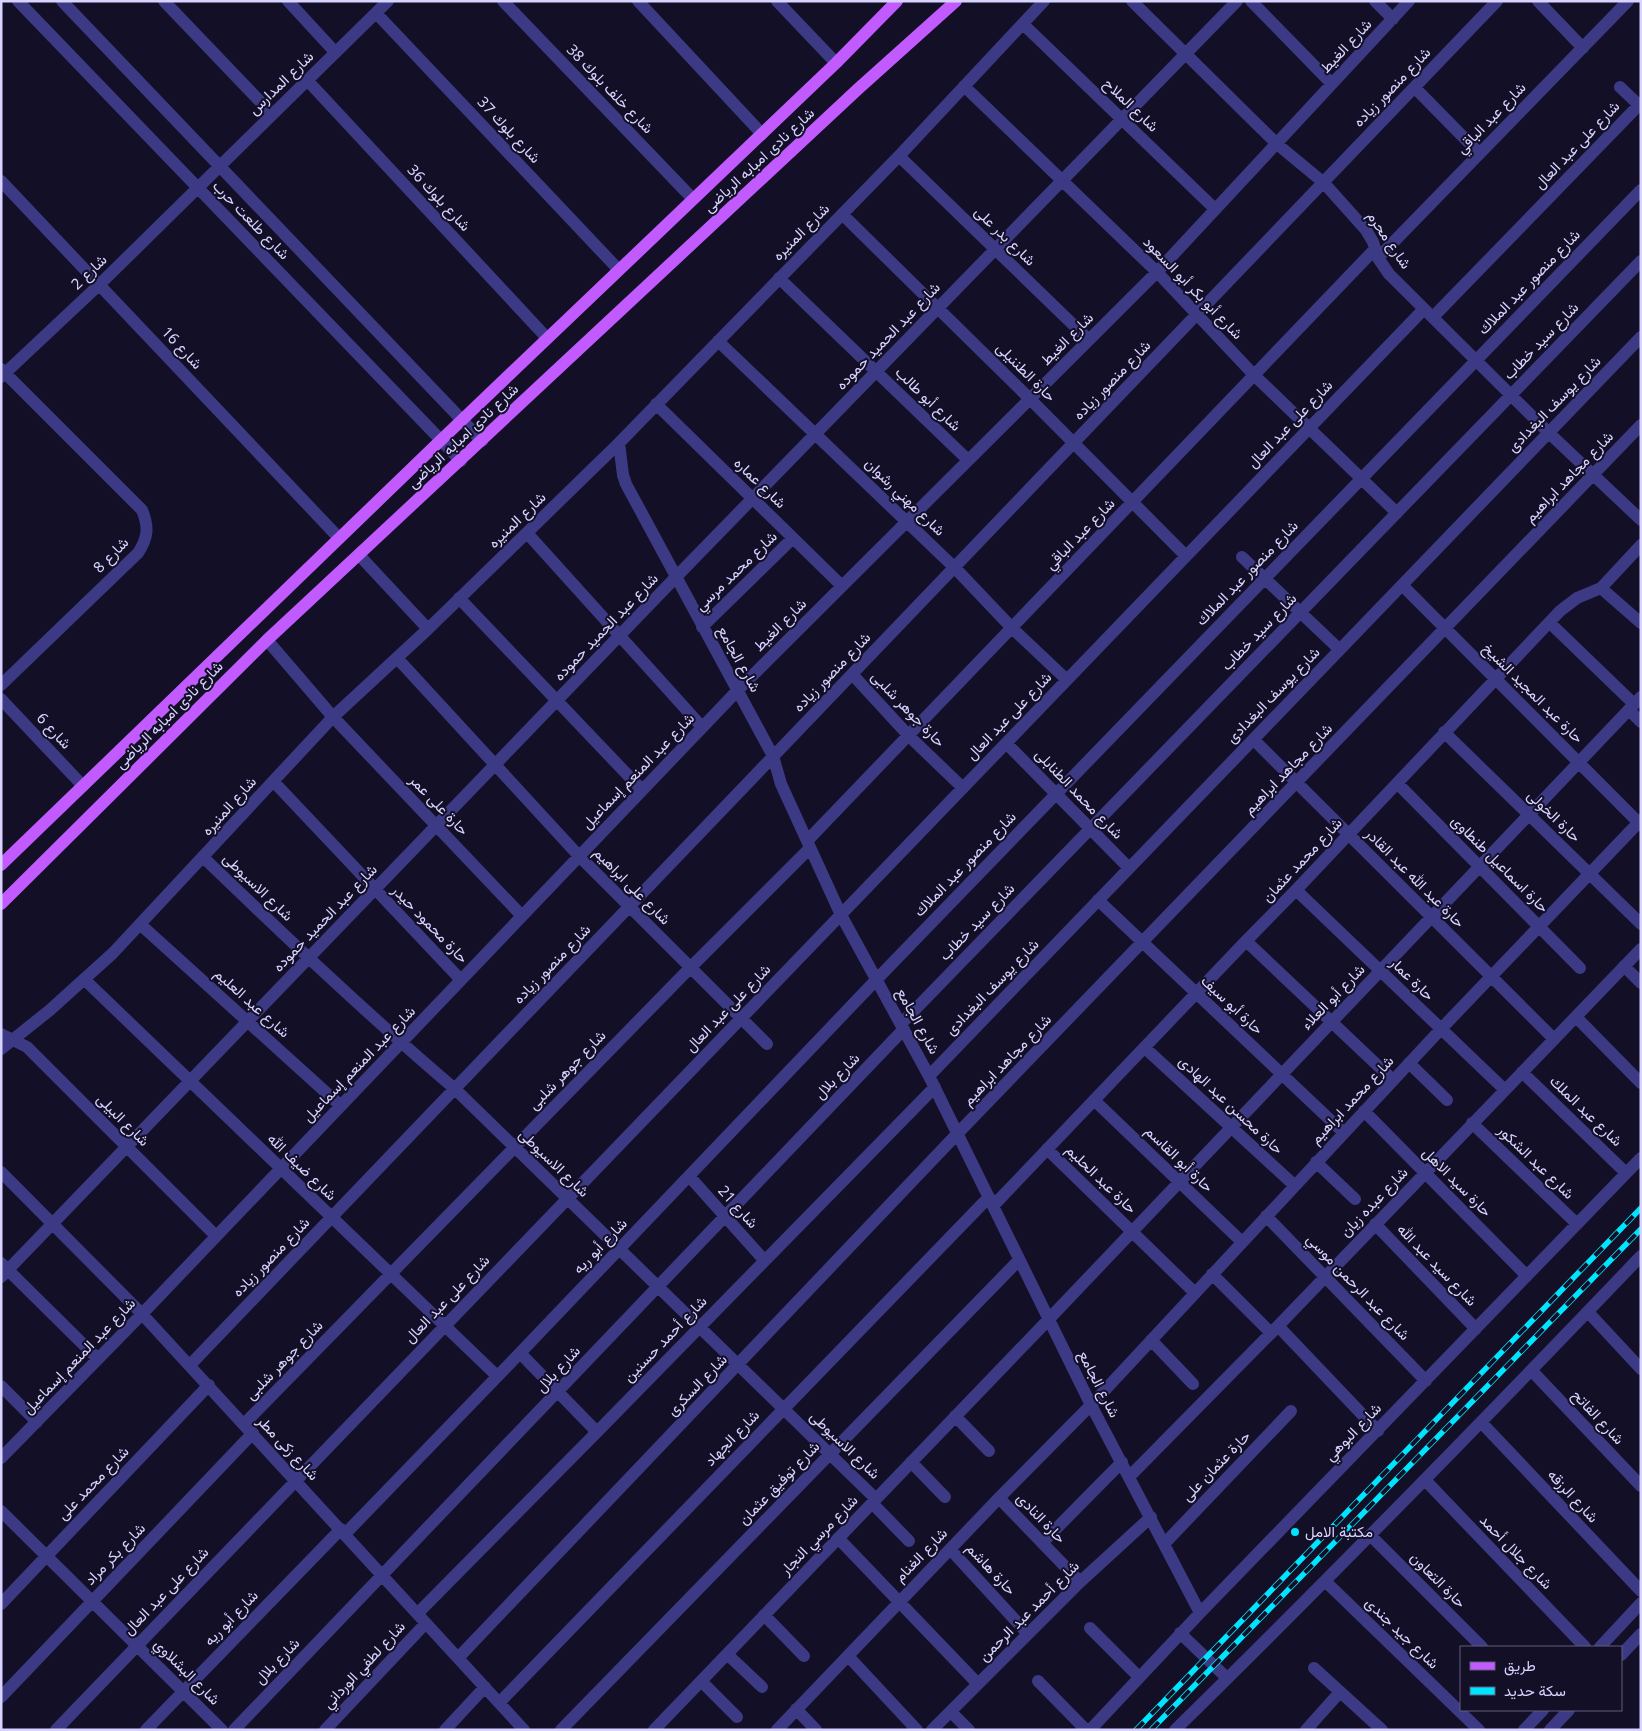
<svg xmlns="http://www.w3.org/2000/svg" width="1642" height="1731" font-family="'Noto Sans',Vazirmatn,sans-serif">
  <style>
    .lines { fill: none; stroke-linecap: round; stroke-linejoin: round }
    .minor { stroke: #3d3a85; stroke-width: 12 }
    .major { stroke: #c25bff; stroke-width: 12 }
    .rail-casing { stroke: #00e5ff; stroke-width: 5.5 }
    .rail { stroke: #130f26; stroke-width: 4; stroke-dasharray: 11; stroke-linecap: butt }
    .poi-dot { fill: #00e5ff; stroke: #130f26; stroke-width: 2 }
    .labels { text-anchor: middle; stroke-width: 4; stroke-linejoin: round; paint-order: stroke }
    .street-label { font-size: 15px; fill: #d9d4ff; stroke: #130f26 }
    .poi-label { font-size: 15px; fill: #d9d4ff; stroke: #130f26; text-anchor: start }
  </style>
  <rect width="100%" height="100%" fill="#130f26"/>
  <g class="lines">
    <path class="minor" d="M18 1 461 461
      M62 1 482 441
      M164 1 272 114
      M288 1 335 52
      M503 1 693 199
      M638 1 762 134
      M777 1 836 63
      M1132 1 1277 144 1324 183 1366 230 1373 242 1378 258 1389 274 1549 433 1641 520
      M1251 1 1332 84
      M1375 1 1393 19
      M1538 1 1583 48
      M376 13 618 269
      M1023 24 1215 209
      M307 80 547 338
      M964 86 1157 272 1254 375 1397 513
      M1620 87 1641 107
      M1415 88 1479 153
      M899 156 1089 340
      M1 181 339 538
      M842 214 1030 399 1186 556
      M1378 258 1628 1
      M779 278 968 460
      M1433 317 1641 103
      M718 341 955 568 1012 628 1067 680
      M1 369 142 510C149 527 148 538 138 553L1 685
      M1 377 100 284 388 1
      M656 404 842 586
      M619 443 623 475 626 484 773 756 781 784 841 915 929 1076 1091 1405 1200 1613
      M527 533 702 727
      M359 555 428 629
      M1242 557 1339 649
      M1402 585 1641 825
      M1601 588 1641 623
      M459 598 642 790
      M1550 623 1634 704
      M702 627 793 538
      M267 640 333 717 522 916
      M397 658 579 856 767 1044
      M852 674 909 736 963 788
      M1 699 83 786
      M1629 710 1641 722
      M1444 732 1641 924
      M1254 740 1554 1039
      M1006 743 1129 868
      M273 781 461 980
      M1397 783 1580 968
      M807 841 1375 249
      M204 858C286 937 368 1015 455 1089L876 1499
      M1296 890 1505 1090
      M1098 900 1344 1133
      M141 925 341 1106
      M1246 941 1393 1080
      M1624 966 1641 983
      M85 980 497 1376
      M1576 1017 1641 1083
      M901 1024 1641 261
      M1 1034 27 1047 216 1236
      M1145 1048 1294 1185
      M1 1049 50 1010 113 953 333 717 428 629 619 443 899 156 1044 1
      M1409 1063 1447 1100
      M1522 1072 1626 1173
      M929 1076 1641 337
      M1094 1100 1242 1242
      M1364 1111 1527 1276
      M1472 1123 1577 1224
      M1047 1149 1195 1293
      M1316 1162 1355 1199
      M1 1172 142 1314 524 1730
      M689 1176 764 1260
      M993 1206 1246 941 1296 890 1560 611 1577 598 1601 588 1641 545
      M1266 1216 1426 1381
      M1375 1224 1476 1329
      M1 1263 98 1359
      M1212 1274 1271 1333
      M1 1277 676 577 1237 1
      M1588 1312 1641 1369
      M1278 1326 1378 1431
      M1151 1340 1193 1384
      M520 1353 597 1432
      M190 1365 1497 1
      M1532 1371 1641 1486
      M1 1386 37 1422
      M955 1416 989 1451
      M1481 1422 1641 1591
      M244 1424 690 968 810 848
      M1 1458 142 1314 738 690 1157 272 1409 1
      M911 1462 945 1497
      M1130 1476 1278 1326 1641 949
      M1425 1480 1585 1647
      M999 1498 1080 1582
      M872 1503 909 1541
      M1 1511 222 1730
      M345 1534 520 1353 877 979 1641 190
      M1370 1535 1482 1647
      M838 1538 978 1684
      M1042 1543 1122 1462
      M1164 1544 1291 1411
      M950 1549 1028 1634
      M1325 1581 1479 1730
      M1 1604 209 1385
      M418 1613 597 1432 935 1087
      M764 1615 804 1656
      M1090 1628 1139 1677
      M1180 1633 1227 1678
      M1600 1647 1641 1603
      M727 1654 762 1687
      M1621 1655 1641 1634
      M848 1656 917 1730
      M458 1658 958 1133 1641 425
      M1314 1668 1382 1730
      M701 1681 737 1717
      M1038 1681 1086 1730
      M1 1697 253 1433
      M499 1703 989 1197
      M796 1709 816 1730
      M951 1712 969 1730
      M56 1730 1424 309
      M146 1730 341 1529
      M234 1730C458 1497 681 1263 904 1029
      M325 1730 426 1623
      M445 1730 485 1687
      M561 1730 1019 1260
      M654 1730 1049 1319 1641 697
      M777 1730 999 1498 1091 1405 1441 1029 1641 820
      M932 1730 1080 1582 1151 1517
      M1090 1730 1200 1613 1641 1158
      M1175 1730C1333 1575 1488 1416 1641 1256
      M1306 1730 1340 1692
      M1524 1730 1543 1710
      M1550 1730 1569 1710"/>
    <path class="major" d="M1 865 441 440 836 63 897 1
      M1 904 267 640 858 89 956 1"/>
    <defs>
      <path id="rail" d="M1136 1730 1641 1208
        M1151 1730 1641 1229"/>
    </defs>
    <use href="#rail" class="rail-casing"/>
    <use href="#rail" class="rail"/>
  </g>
  <circle class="poi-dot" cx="1295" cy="1532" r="5"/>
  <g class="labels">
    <g class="street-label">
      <text transform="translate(1346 46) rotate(-47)" y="5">شارع الغيط</text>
      <text transform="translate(281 83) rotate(-44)" y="5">شارع المدارس</text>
      <text transform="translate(1392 87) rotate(-46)" y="5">شارع منصور زياده</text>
      <text transform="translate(610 89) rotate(46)" y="5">شارع خلف بلوك 38</text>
      <text transform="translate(1131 105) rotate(44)" y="5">شارع الملاح</text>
      <text transform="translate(1491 118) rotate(-46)" y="5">شارع عبد الباقي</text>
      <text transform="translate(509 130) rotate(47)" y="5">شارع بلوك 37</text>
      <text transform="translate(1577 145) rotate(-46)" y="5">شارع على عبد العال</text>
      <text transform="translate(759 160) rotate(-43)" y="5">شارع نادى امبابه الرياضى</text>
      <text transform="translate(439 198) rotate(47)" y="5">شارع بلوك 36</text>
      <text transform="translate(251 220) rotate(46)" y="5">شارع طلعت حرب</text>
      <text transform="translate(801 232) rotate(-45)" y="5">شارع المنيره</text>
      <text transform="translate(1005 236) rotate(44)" y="5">شارع بدر على</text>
      <text transform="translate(1389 240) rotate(56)" y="5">شارع محرم</text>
      <text transform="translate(89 272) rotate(-44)" y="5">شارع 2</text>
      <text transform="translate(1529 282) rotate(-46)" y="5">شارع منصور عبد الملاك</text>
      <text transform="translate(1193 288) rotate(46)" y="5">شارع أبو بكر أبو السعود</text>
      <text transform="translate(888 336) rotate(-46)" y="5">شارع عبد الحميد حموده</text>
      <text transform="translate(1067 339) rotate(-45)" y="5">شارع الغيط</text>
      <text transform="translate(1541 341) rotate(-46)" y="5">شارع سيد خطاب</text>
      <text transform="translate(182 348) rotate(47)" y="5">شارع 16</text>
      <text transform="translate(1026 372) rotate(45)" y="5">حارة الطننيلى</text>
      <text transform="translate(1112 380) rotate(-46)" y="5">شارع منصور زياده</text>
      <text transform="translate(928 399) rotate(44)" y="5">شارع أبو طالب</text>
      <text transform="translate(1554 404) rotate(-46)" y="5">شارع يوسف البغدادى</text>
      <text transform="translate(1290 424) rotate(-46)" y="5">شارع على عبد العال</text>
      <text transform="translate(463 436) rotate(-43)" y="5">شارع نادى امبابه الرياضى</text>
      <text transform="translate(1569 477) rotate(-46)" y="5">شارع مجاهد ابراهيم</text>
      <text transform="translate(760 483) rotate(44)" y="5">شارع عماره</text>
      <text transform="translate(905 497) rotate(44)" y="5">شارع مهني رشوان</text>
      <text transform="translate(517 520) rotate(-44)" y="5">شارع المنيره</text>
      <text transform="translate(1080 534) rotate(-46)" y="5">شارع عبد الباقي</text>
      <text transform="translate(111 555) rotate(-46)" y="5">شارع 8</text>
      <text transform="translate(736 571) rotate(-44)" y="5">شارع محمد مرسي</text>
      <text transform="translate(1247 573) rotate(-46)" y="5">شارع منصور عبد الملاك</text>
      <text transform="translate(780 625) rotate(-45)" y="5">شارع الغيط</text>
      <text transform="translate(606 627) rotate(-46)" y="5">شارع عبد الحميد حموده</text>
      <text transform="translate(1259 632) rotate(-46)" y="5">شارع سيد خطاب</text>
      <text transform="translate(739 659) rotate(61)" y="5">شارع الجامع</text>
      <text transform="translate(832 672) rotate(-46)" y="5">شارع منصور زياده</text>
      <text transform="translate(1533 693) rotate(45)" y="5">حارة عبد المجيد الشيخ</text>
      <text transform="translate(1273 695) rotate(-46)" y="5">شارع يوسف البغدادى</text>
      <text transform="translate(908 709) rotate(46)" y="5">حارة جوهر شلبى</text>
      <text transform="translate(169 715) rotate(-45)" y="5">شارع نادى امبابه الرياضى</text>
      <text transform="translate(1009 716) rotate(-46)" y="5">شارع على عبد العال</text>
      <text transform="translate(54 731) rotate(47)" y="5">شارع 6</text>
      <text transform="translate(1288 769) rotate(-46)" y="5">شارع مجاهد ابراهيم</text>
      <text transform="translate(638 771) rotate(-46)" y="5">شارع عبد المنعم إسماعيل</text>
      <text transform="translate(1079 794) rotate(46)" y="5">شارع محمد الطنابلى</text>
      <text transform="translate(439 805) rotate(46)" y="5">حارة على عمر</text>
      <text transform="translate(229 806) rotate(-48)" y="5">شارع المنيره</text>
      <text transform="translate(1554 816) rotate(44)" y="5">حارة الخولى</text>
      <text transform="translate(1302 860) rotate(-47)" y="5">شارع محمد عثمان</text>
      <text transform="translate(965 864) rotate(-46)" y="5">شارع منصور عبد الملاك</text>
      <text transform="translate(1500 864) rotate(45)" y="5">حارة اسماعيل طنطاوى</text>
      <text transform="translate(1415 878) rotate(45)" y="5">حارة عبد الله عبد القادر</text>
      <text transform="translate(632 886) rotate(45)" y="5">شارع على ابراهيم</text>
      <text transform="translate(258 887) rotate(44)" y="5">شارع الاسيوطى</text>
      <text transform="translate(325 918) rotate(-46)" y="5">شارع عبد الحميد حموده</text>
      <text transform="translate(977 922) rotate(-46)" y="5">شارع سيد خطاب</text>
      <text transform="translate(430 924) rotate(46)" y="5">حارة محمود حيدر</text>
      <text transform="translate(552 964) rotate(-46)" y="5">شارع منصور زياده</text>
      <text transform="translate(1412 979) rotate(44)" y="5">حارة عمار</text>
      <text transform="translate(992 987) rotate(-46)" y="5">شارع يوسف البغدادى</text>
      <text transform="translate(1333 997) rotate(-46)" y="5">شارع أبو العلاء</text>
      <text transform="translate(252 1003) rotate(42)" y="5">شارع عبد العليم</text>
      <text transform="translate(1232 1005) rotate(43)" y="5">حارة أبو سيف</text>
      <text transform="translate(728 1008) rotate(-46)" y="5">شارع على عبد العال</text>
      <text transform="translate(918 1021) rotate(61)" y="5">شارع الجامع</text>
      <text transform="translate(1007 1060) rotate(-46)" y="5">شارع مجاهد ابراهيم</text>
      <text transform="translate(359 1064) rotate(-46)" y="5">شارع عبد المنعم إسماعيل</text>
      <text transform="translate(567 1070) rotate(-46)" y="5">شارع جوهر شلبى</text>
      <text transform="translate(837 1076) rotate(-46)" y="5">شارع بلال</text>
      <text transform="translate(1352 1100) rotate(-47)" y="5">شارع محمد ابراهيم</text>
      <text transform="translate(1231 1105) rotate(43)" y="5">حارة محسن عبد الهادى</text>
      <text transform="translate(1586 1111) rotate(44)" y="5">شارع عبد الملك</text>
      <text transform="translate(123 1120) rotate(45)" y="5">شارع البيلى</text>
      <text transform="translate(1179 1159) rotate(44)" y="5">حارة أبو القاسم</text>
      <text transform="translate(1536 1162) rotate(44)" y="5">شارع عبد الشكور</text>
      <text transform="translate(554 1163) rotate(44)" y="5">شارع الاسيوطى</text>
      <text transform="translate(302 1167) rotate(44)" y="5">شارع ضيف الله</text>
      <text transform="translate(1101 1179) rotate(44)" y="5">حارة عبد الحليم</text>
      <text transform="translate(1457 1182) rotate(45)" y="5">حارة سيد الاهل</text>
      <text transform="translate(1374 1202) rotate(-46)" y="5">شارع عبده زيان</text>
      <text transform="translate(738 1207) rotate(48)" y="5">شارع 21</text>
      <text transform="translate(600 1246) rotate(-46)" y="5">شارع أبو ريه</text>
      <text transform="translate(271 1257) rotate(-46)" y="5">شارع منصور زياده</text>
      <text transform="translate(1437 1265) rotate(46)" y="5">شارع سيد عبد الله</text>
      <text transform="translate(1358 1287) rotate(46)" y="5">شارع عبد الرحمن موسي</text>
      <text transform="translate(447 1299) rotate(-46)" y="5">شارع على عبد العال</text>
      <text transform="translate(665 1339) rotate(-46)" y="5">شارع أحمد حسنين</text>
      <text transform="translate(79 1356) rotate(-46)" y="5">شارع عبد المنعم إسماعيل</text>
      <text transform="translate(284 1360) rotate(-46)" y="5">شارع جوهر شلبى</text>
      <text transform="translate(558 1369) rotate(-47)" y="5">شارع بلال</text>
      <text transform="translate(1099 1384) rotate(63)" y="5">شارع الجامع</text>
      <text transform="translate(697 1385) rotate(-46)" y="5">شارع السكرى</text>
      <text transform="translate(1598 1417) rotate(47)" y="5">شارع الفاتح</text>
      <text transform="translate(1353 1432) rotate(-46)" y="5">شارع البوهي</text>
      <text transform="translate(732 1438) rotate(-46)" y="5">شارع الجهاد</text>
      <text transform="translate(845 1445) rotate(44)" y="5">شارع الاسيوطى</text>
      <text transform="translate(288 1448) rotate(47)" y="5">شارع زكى مطر</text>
      <text transform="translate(1216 1466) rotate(-46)" y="5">حارة عثمان على</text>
      <text transform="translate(93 1483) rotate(-46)" y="5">شارع محمد على</text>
      <text transform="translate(779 1483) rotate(-46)" y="5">شارع توفيق عثمان</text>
      <text transform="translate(1573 1496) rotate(47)" y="5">شارع الرزقه</text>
      <text transform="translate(1041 1518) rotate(46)" y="5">حارة النادى</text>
      <text transform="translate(819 1535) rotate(-46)" y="5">شارع مرسي النجار</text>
      <text transform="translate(1516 1552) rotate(46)" y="5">شارع جلال أحمد</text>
      <text transform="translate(115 1554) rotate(-46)" y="5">شارع بكر مراد</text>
      <text transform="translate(921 1555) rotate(-46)" y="5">شارع الغنام</text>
      <text transform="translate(991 1569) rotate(47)" y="5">حارة هاشم</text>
      <text transform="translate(1438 1580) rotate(45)" y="5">حارة التعاون</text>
      <text transform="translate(166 1591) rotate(-46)" y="5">شارع على عبد العال</text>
      <text transform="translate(1029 1611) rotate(-45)" y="5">شارع أحمد عبد الرحمن</text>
      <text transform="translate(231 1618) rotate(-46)" y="5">شارع أبو ريه</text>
      <text transform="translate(1402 1633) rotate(44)" y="5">شارع جيد جندى</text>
      <text transform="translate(277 1661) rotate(-46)" y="5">شارع بلال</text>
      <text transform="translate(364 1665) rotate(-47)" y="5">شارع لطفي الورداني</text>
      <text transform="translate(187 1672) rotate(45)" y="5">شارع البشلاوي</text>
    </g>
    <g class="poi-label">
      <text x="1305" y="1537">مكتبة الامل</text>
    </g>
  </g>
  <rect width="1642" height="1731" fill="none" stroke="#d9d4ff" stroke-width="5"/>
  <rect x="1460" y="1646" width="162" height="65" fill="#130f26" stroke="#625e7d"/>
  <rect x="1470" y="1662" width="25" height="8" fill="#c25bff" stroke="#625e7d"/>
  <text x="1504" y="1671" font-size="15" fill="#d9d4ff">طريق</text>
  <rect x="1470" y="1687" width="25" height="8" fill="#00e5ff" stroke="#625e7d"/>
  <text x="1504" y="1696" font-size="15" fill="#d9d4ff">سكة حديد</text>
</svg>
